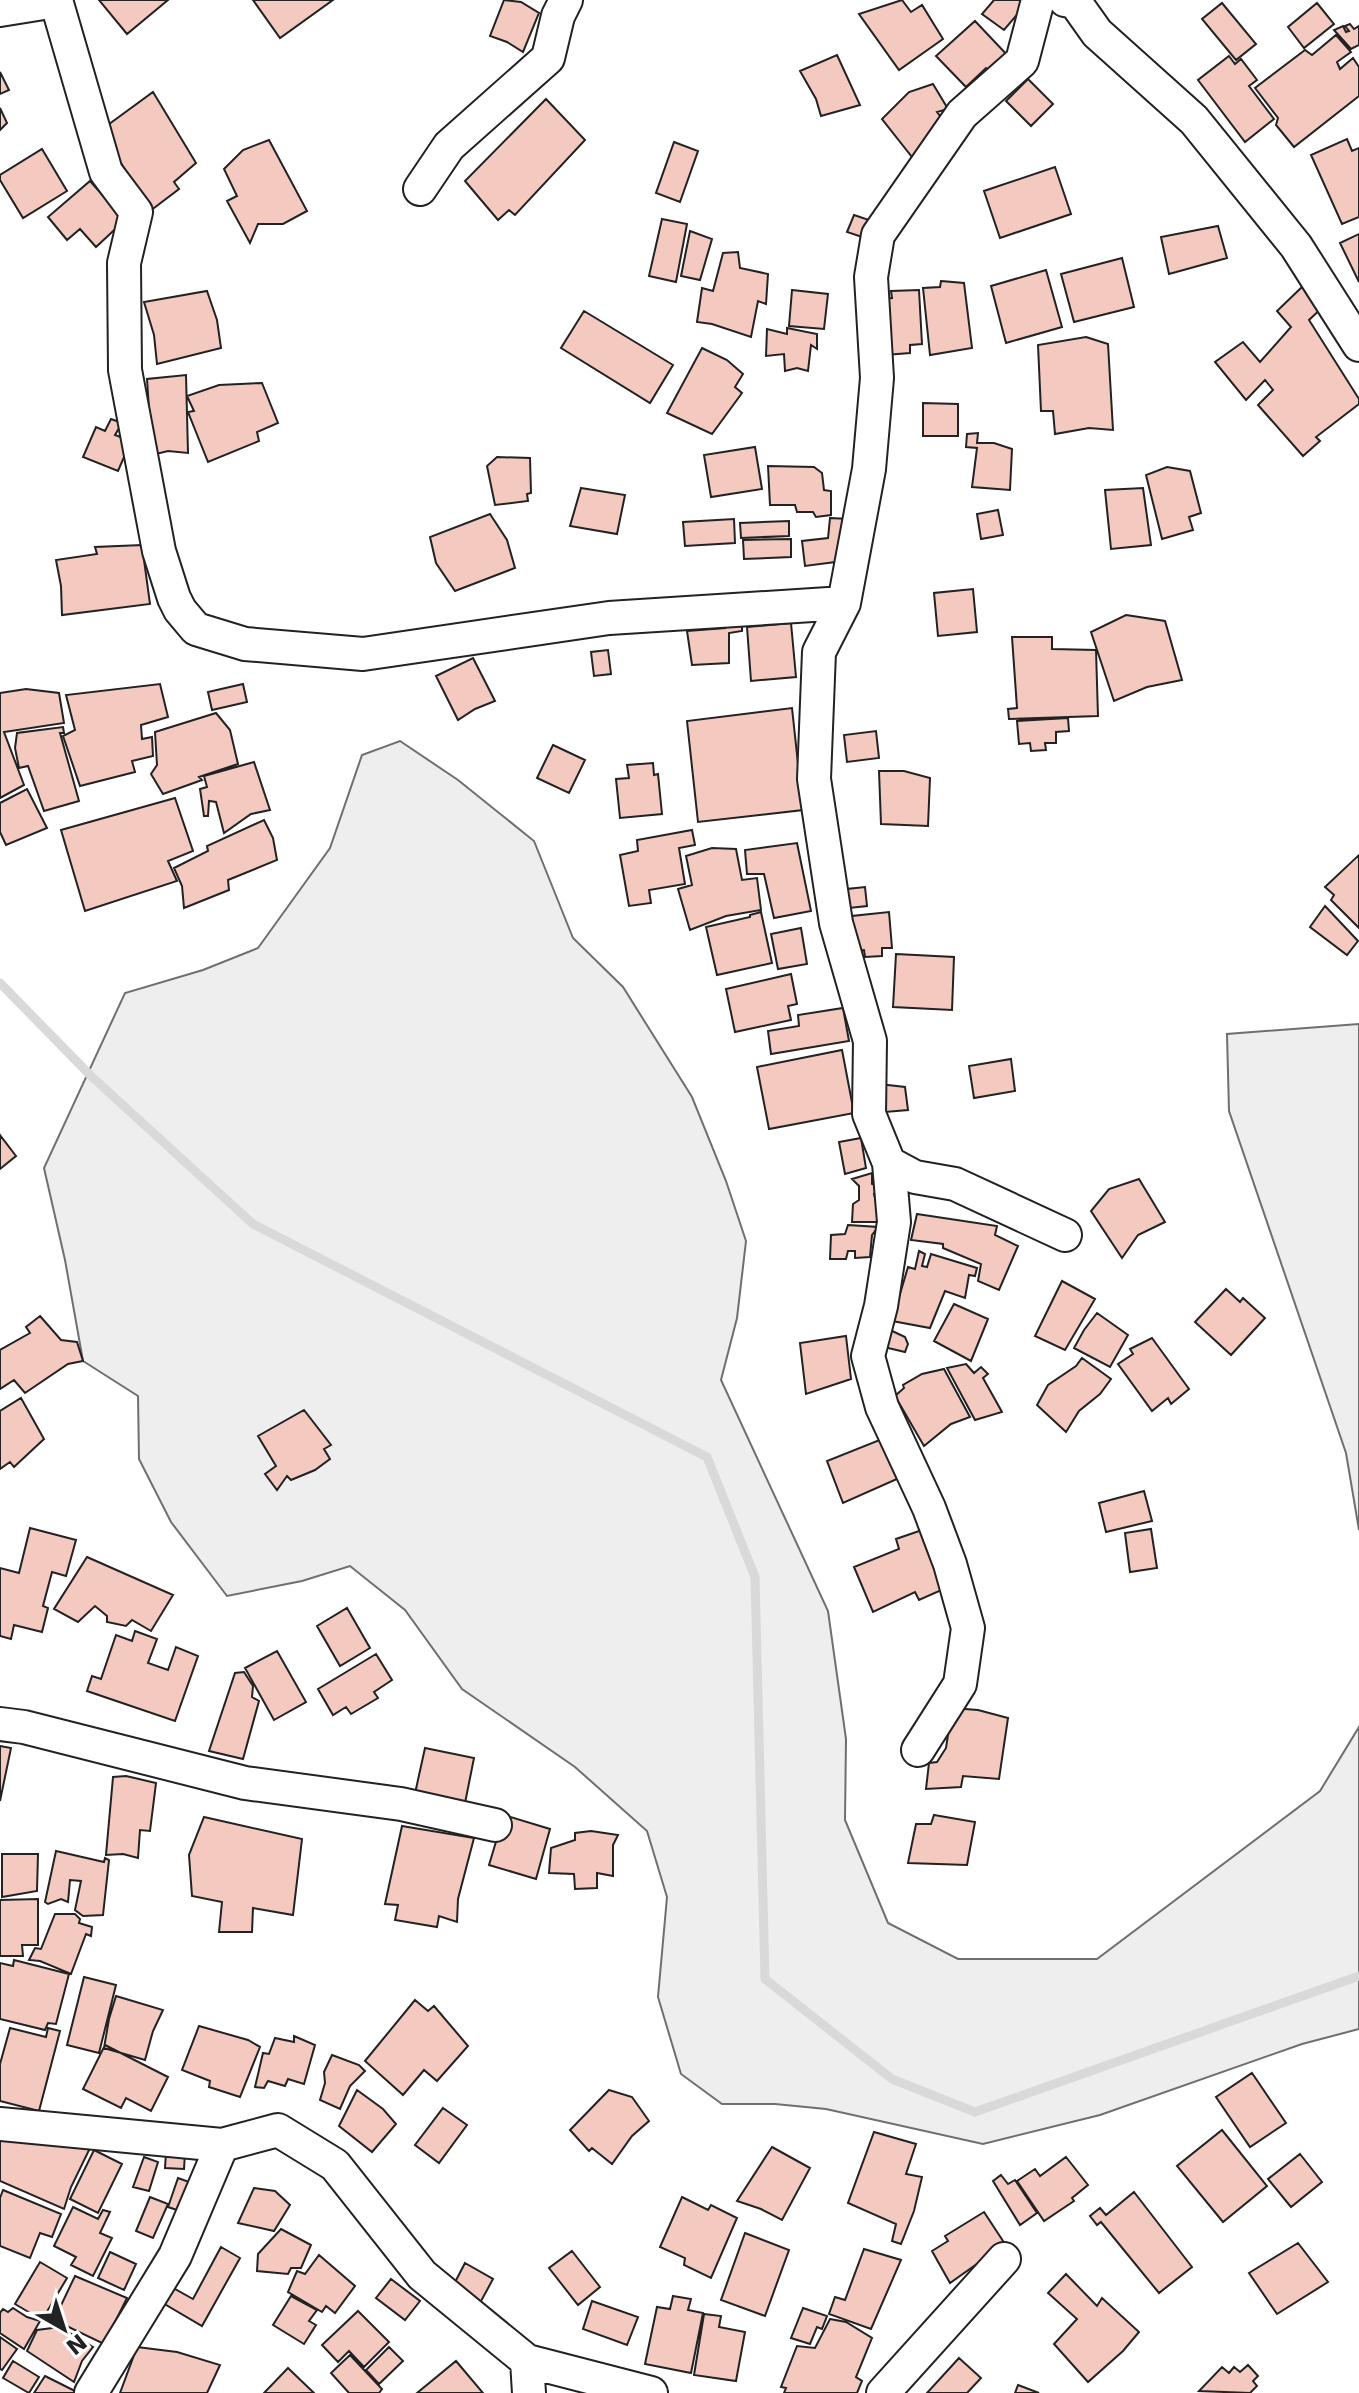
<svg xmlns="http://www.w3.org/2000/svg" width="1359" height="2393" font-family="'DejaVu Sans',sans-serif">
  <style>
    .green { fill: #eee; stroke: #6f6f6f; stroke-width: 2 }
    .lines { fill: none; stroke-linecap: round; stroke-linejoin: round }
    .stream { stroke: #d9d9d9; stroke-width: 9 }
    .building { fill: #f3c9c0; stroke: #222; stroke-width: 2 }
    .minor-casing { stroke: #222; stroke-width: 36 }
    .minor { stroke: #fff; stroke-width: 32 }
  </style>
  <rect width="100%" height="100%" fill="#fff"/>
  <path class="green" d="M400 741 458 780 534 841 573 938 623 987 692 1097 726 1181 746 1241 737 1318 721 1380 828 1611 846 1739 845 1820 888 1923 958 1959H1097L1320 1791 1359 1727V2029L1302 2044 1100 2115 983 2144 826 2109 775 2104H722L681 2074 658 1997 667 1897 647 1831 575 1767 462 1689 405 1610 350 1566 302 1581 227 1596 171 1522 139 1459 138 1396 83 1361 65 1260 44 1168 125 993 203 970 258 948 330 848 362 755Z
    M1359 1024V1530L1346 1453 1229 1111 1227 1034Z"/>
  <g class="lines">
    <path class="stream" d="M0 983 91 1076 253 1224 707 1457 755 1577 765 1979 892 2079 975 2112 1359 1976"/>
  </g>
  <path class="building" d="M99 0H168L127 34Z
    M253 0H333L280 38Z
    M504 0 521 2 539 13 523 52 507 42 490 36Z
    M902 0 911 12 922 5 943 39 899 70 859 14Z
    M994 0H1021L1026 4 1004 30 982 14Z
    M1222 3 1256 44 1236 60 1202 19Z
    M1317 3 1334 24 1304 48 1288 27Z
    M975 21 1010 58 993 74 986 68 966 87 936 56Z
    M1350 24 1354 29 1359 26V45L1351 49 1334 30 1343 26 1346 32 1349 31 1345 26Z
    M1336 35 1351 52 1337 62 1340 69 1353 58 1359 67V96L1294 147 1276 125 1278 118 1255 88 1305 50 1312 55Z
    M837 55 860 105 821 116 816 99 800 71Z
    M1229 56 1235 64 1241 59 1257 80 1249 86 1274 119 1245 142 1198 80Z
    M0 72 9 90 0 94Z
    M1028 79 1053 104 1031 126 1006 101Z
    M933 84 948 109 937 112 948 126 939 131 912 157 882 119 909 92Z
    M153 92 196 163 174 182 179 189 150 211 101 130Z
    M546 99 585 140 515 215 509 210 498 220 465 181Z
    M0 108 7 123 0 130Z
    M1347 139 1352 151 1359 148V217L1342 224 1311 155Z
    M269 140 307 211 283 224H258L250 243 227 201 237 196 224 169 243 150Z
    M674 142 698 151 680 202 656 193Z
    M42 149 67 191 23 218 0 180V175Z
    M1055 167 1071 214 1000 238 984 191Z
    M90 181 125 220 96 247 80 229 67 240 48 217Z
    M854 215 872 221 865 238 847 232Z
    M662 219 687 224 676 282 649 276Z
    M1218 226 1227 258 1169 274 1161 237Z
    M690 231 712 239 700 280 681 276Z
    M1359 234V282L1340 243Z
    M738 252 740 268 768 274 766 304 758 301 751 337 712 324 697 322 702 288 713 291 723 253Z
    M1122 258 1134 307 1074 322 1061 274Z
    M1046 270 1062 327 1006 343 991 286Z
    M941 281 964 283 972 348 930 355 923 288 940 287Z
    M1303 286 1323 307 1309 320 1359 399V404L1316 437 1320 441 1303 456 1258 405 1273 390 1265 380 1246 400 1215 362 1243 342 1260 362 1291 327 1277 311Z
    M792 290 828 294 824 329 789 326Z
    M919 290 922 344 910 345V353L885 355 881 299 892 298 891 291Z
    M207 291 217 320 221 348 157 364 154 335 144 302Z
    M584 311 673 365 650 403 561 348Z
    M787 328 817 334V349L811 345 808 371 797 368 785 371 784 354 766 356 767 329 787 334Z
    M1086 337 1108 344 1113 430 1089 428 1055 434 1053 411H1041L1038 345Z
    M702 348 727 360 743 374 735 387 742 393 712 434 667 413Z
    M186 375 188 453 168 451 152 455 147 379Z
    M262 383 278 423 257 432 259 441 208 462 188 412 194 411 187 396 219 385Z
    M923 403 958 404V436H923Z
    M111 419 122 423 115 435 131 441 118 471 83 457 96 427 105 431Z
    M978 433 977 443H994L1012 449 1010 490 972 487 977 448 966 447 967 434Z
    M755 447 762 489 711 497 704 455Z
    M497 457 530 458 531 493 527 494 528 501 495 505 487 466Z
    M768 466 814 467 822 473 824 490 831 491V515L816 517 813 512H797L795 505H770Z
    M1167 467 1190 471 1201 513 1189 517 1193 530 1162 539 1146 475Z
    M581 488 625 495 617 534 570 526Z
    M1143 488 1151 545 1111 549 1105 490Z
    M998 510 1003 535 981 539 977 514Z
    M490 514 507 540 515 568 455 591 436 563 430 537Z
    M830 518 849 519 843 561 805 566 802 541 828 538Z
    M734 519 735 543 685 546 683 522Z
    M789 521V536L741 538 740 523Z
    M791 539V557L744 559 743 540Z
    M142 545 150 604 62 615 61 586 56 560 97 554 95 547Z
    M973 589 977 632 938 636 934 593Z
    M1126 615 1165 621 1182 680 1147 687 1114 701 1091 632Z
    M725 616H742V631L729 633V663L692 665 687 631 725 628Z
    M791 623 796 677 751 681 747 627Z
    M1012 637H1052V649L1096 650 1098 716 1009 719 1008 709 1017 708Z
    M608 650 611 674 594 676 591 652Z
    M473 658 495 701 475 709 458 720 436 676Z
    M160 684 168 717 141 725 142 739 152 737 153 756 132 761 135 772 80 786 63 736 75 730 66 695Z
    M243 684 247 702 212 710 208 692Z
    M26 689 59 693 64 723 4 732 24 785 0 798V693Z
    M792 708 803 810 698 822 687 721Z
    M216 713 230 730 238 764 199 777 202 780 163 794 151 774 157 765 155 732Z
    M1068 718 1069 731 1056 732V743H1045L1046 750 1031 751 1030 743 1019 744 1017 721Z
    M63 727 64 733H60L79 801 44 811 28 766 19 768 15 748 17 733Z
    M876 731 879 758 847 762 844 735Z
    M553 745 585 760 569 793 537 778Z
    M254 762 270 810 251 814 224 833 216 802 209 801 208 816H204L200 789 207 787 204 776Z
    M653 763 654 775 658 774 662 814 620 818 616 779 629 778 627 765Z
    M879 771H904L930 778 928 826 881 824Z
    M27 789 47 828 6 845 0 832V803Z
    M175 798 193 851 168 861 177 881 85 911 61 830Z
    M264 820 273 838 277 860 228 880 229 890 184 908 182 886 174 868 208 851 207 846Z
    M692 830 695 845 679 848 685 884 649 890 651 903 629 906 620 855 638 851 637 840Z
    M797 843 811 911 774 918 764 874H747L745 850Z
    M712 848 736 849 742 880 757 878 761 910 726 916 690 930 678 889 692 885 686 856Z
    M1359 855V928L1331 900 1334 895 1325 887Z
    M865 887 867 906 849 908 847 889Z
    M1325 906 1358 941 1347 955 1310 927Z
    M761 912 772 963 717 975 706 927 750 917V915Z
    M889 912 892 948H882V956L865 957 864 950 854 951 852 916Z
    M801 928 807 964 778 969 771 934Z
    M896 954 954 957 952 1010 893 1007Z
    M791 974 797 1004 788 1006 791 1020 735 1032 726 989Z
    M843 1008 849 1041 771 1054 768 1031 799 1026 798 1015Z
    M842 1050 854 1113 769 1129 757 1067Z
    M1011 1059 1015 1091 974 1098 969 1066Z
    M879 1084 905 1087 908 1110 885 1112Z
    M0 1135 16 1156 0 1169Z
    M861 1138 866 1168 845 1174 839 1142Z
    M872 1173V1184L877 1185V1193L874 1194 881 1222H852L853 1204 859 1200V1186L852 1179Z
    M1139 1179 1165 1222 1138 1235 1122 1258 1091 1211 1109 1189Z
    M917 1214 997 1226 995 1235 1018 1246 999 1290 978 1281 981 1264 943 1248V1244L911 1240Z
    M848 1225 878 1227 872 1235 870 1257 855 1258V1251H848L846 1259H830L831 1235 845 1234Z
    M919 1251 925 1254 922 1266 927 1267 931 1254 977 1268 975 1276 969 1275 965 1298 945 1291 930 1328 892 1321 908 1267 915 1269Z
    M1062 1281 1095 1299 1065 1350 1035 1336Z
    M1226 1289 1240 1302 1243 1298 1265 1318 1231 1355 1195 1322Z
    M954 1304 988 1319 971 1361 934 1341Z
    M1097 1313 1128 1335 1110 1367 1074 1348 1084 1330Z
    M40 1316 61 1340 77 1342 83 1361 68 1364 25 1393 14 1380 0 1389V1350L30 1333 26 1327Z
    M888 1329 905 1337 908 1344 905 1352 888 1348Z
    M846 1336 851 1379 806 1394 800 1343Z
    M1152 1338 1189 1389 1171 1404 1168 1398 1152 1411 1118 1364 1133 1354 1130 1349Z
    M1082 1358 1111 1379 1100 1394 1079 1411 1066 1432 1037 1405 1048 1385 1076 1366Z
    M966 1364 974 1373 981 1367 988 1374 983 1378 1002 1412 975 1420 947 1368Z
    M944 1369 970 1417 951 1424 924 1446 895 1396 904 1388 903 1385 922 1374Z
    M21 1398 44 1439 14 1467 10 1462 0 1469V1411Z
    M304 1410 331 1445 324 1449 330 1459 315 1470 291 1480 287 1476 277 1490 265 1474 276 1466 258 1436Z
    M882 1439 897 1479 843 1503 827 1461Z
    M1144 1491 1152 1521 1106 1532 1099 1503Z
    M30 1528 76 1540 66 1576 52 1572 43 1606 48 1608 42 1632 14 1625 11 1639 0 1636V1568L19 1573Z
    M1151 1529 1157 1568 1130 1572 1125 1533Z
    M922 1530 946 1588 919 1600 915 1592 873 1612 854 1567 899 1549 896 1539Z
    M87 1557 173 1595 151 1631 132 1620 126 1626 107 1622V1616L95 1606 78 1622 54 1609Z
    M347 1608 370 1648 340 1666 317 1626Z
    M135 1631 157 1639 148 1663 168 1670 176 1647 198 1656 175 1721 87 1691 92 1676 101 1679 116 1635 132 1641Z
    M277 1651 306 1702 274 1720 245 1668Z
    M376 1654 392 1680 374 1692 378 1698 351 1714 346 1707 333 1715 318 1689Z
    M244 1672 253 1686 252 1697 259 1701 243 1759 209 1751 235 1673Z
    M952 1708 978 1710 1008 1718 999 1779 963 1776 961 1787 926 1789 929 1763 937 1762 946 1748Z
    M0 1746 11 1748 0 1801Z
    M425 1748 474 1758 464 1808 414 1798Z
    M126 1776 156 1783 150 1831 140 1830 138 1858 123 1854 106 1855 113 1777Z
    M504 1815 550 1829 536 1879 489 1865Z
    M934 1815 975 1822 967 1865 908 1863 916 1824H931Z
    M204 1817 302 1839 293 1915 253 1908 252 1932H219L222 1902 192 1896 189 1855Z
    M402 1826 474 1838 458 1899 457 1922 439 1916 437 1927 395 1920 398 1905 385 1904Z
    M591 1831 618 1835 613 1845V1876L597 1873V1888L575 1889 574 1874 549 1873 551 1848 575 1840V1833Z
    M56 1851 104 1862 105 1858 109 1860 103 1915 83 1916 75 1910 81 1881 70 1880 68 1902 61 1899 48 1904 45 1902Z
    M2 1854H38L37 1891 2 1897Z
    M38 1899V1945H22L23 1956H0V1900Z
    M55 1914H75L80 1919 79 1923 92 1927 91 1936 86 1934 71 1974 40 1961 29 1960 35 1948 41 1949Z
    M14 1960 69 1974 56 2024 48 2023 45 2030 0 2019V1963L13 1966Z
    M84 1977 116 1985 99 2053 67 2045Z
    M116 1996 163 2010 153 2031 145 2060 104 2048 109 2019Z
    M415 2000 428 2011 434 2006 468 2046 437 2081 424 2070 403 2095 365 2061Z
    M199 2026 248 2040 260 2047 240 2097 209 2087 210 2081 182 2070Z
    M10 2028 46 2037 48 2028 60 2031 39 2111 0 2101V2064Z
    M294 2036 315 2045 304 2084 288 2079 285 2086 268 2081 264 2088 255 2087 263 2053 269 2054 275 2038 294 2042Z
    M105 2045 168 2077 151 2111 126 2098 121 2108 83 2089Z
    M332 2055 359 2065 365 2071 350 2086 340 2109 320 2100 325 2083 324 2072Z
    M1252 2073 1286 2123 1250 2147 1216 2097Z
    M357 2090 383 2109 396 2124 372 2152 339 2126Z
    M609 2090 632 2097 649 2121 632 2136 612 2164 592 2148 589 2151 570 2130Z
    M443 2108 467 2125 439 2163 415 2145Z
    M1222 2130 1267 2186 1223 2222 1177 2166Z
    M874 2132 916 2144 906 2174 922 2177 914 2211 901 2244 892 2241 896 2224 848 2203Z
    M0 2138 92 2144 71 2187 64 2209 0 2181Z
    M772 2147 810 2168 782 2220 761 2209 737 2201Z
    M94 2150 122 2164 98 2213 70 2199Z
    M166 2152 185 2153 184 2169 165 2168Z
    M1300 2154 1322 2182 1291 2207 1268 2179Z
    M144 2157 158 2162 149 2191 133 2187Z
    M1066 2157 1088 2185 1072 2198 1074 2201 1044 2221 1017 2181 1035 2169 1040 2176Z
    M1001 2175 1008 2184 1015 2180 1037 2213 1020 2225 993 2181Z
    M178 2178 192 2183 183 2212 168 2207Z
    M254 2188 275 2191 290 2205 274 2231 238 2223Z
    M3 2190 61 2214 52 2237 40 2233 30 2258 0 2246V2198Z
    M1134 2192 1192 2267 1159 2293 1101 2222 1097 2225 1090 2216 1100 2208 1106 2215Z
    M150 2197 168 2204 153 2238 136 2231Z
    M682 2197 708 2210 711 2205 737 2218 711 2278 684 2265 685 2258 660 2247Z
    M73 2207 98 2219 103 2210 110 2212 100 2233 112 2238 93 2276 71 2265 76 2257 54 2246Z
    M984 2212 1005 2244 950 2283 932 2251 948 2241 945 2236Z
    M281 2229 311 2245 301 2268H291L288 2274 257 2271 258 2254Z
    M745 2233 789 2250 765 2316 721 2300Z
    M1298 2243 1328 2282 1277 2314 1249 2273Z
    M221 2247 240 2258 202 2326 156 2299 166 2284 193 2299Z
    M864 2249 901 2260 871 2329 829 2314 835 2297 845 2300Z
    M572 2251 600 2287 578 2305 549 2268Z
    M110 2252 136 2264 124 2290 98 2278Z
    M319 2255 355 2286 335 2313 326 2306 322 2312 288 2292 297 2271 305 2274Z
    M40 2262 67 2278 42 2320 15 2304Z
    M465 2263 493 2279 480 2303 452 2288Z
    M1066 2274 1097 2306 1102 2298 1139 2332 1123 2351 1088 2382 1054 2344 1077 2319 1048 2293Z
    M75 2276 127 2298 104 2344 54 2320Z
    M391 2279 420 2301 405 2320 376 2298Z
    M291 2296 317 2310 309 2321 316 2325 304 2344 273 2325Z
    M673 2296 691 2299 688 2310 703 2313 691 2373 645 2364 657 2307 670 2309Z
    M592 2301 638 2317 627 2345 583 2329Z
    M13 2308 27 2317 40 2321 24 2349 0 2333V2313L3 2309 8 2312Z
    M803 2308 827 2316 822 2329 817 2327 810 2344 791 2338Z
    M358 2311 389 2342 364 2367 349 2351 338 2362 322 2345Z
    M704 2314 721 2316 719 2327 745 2332 736 2381 694 2375Z
    M830 2319 846 2322 872 2338 856 2377 862 2381 857 2393H784L786 2388 781 2387 797 2346 815 2348Z
    M60 2327 93 2347 82 2361 74 2382 27 2351 37 2330Z
    M0 2337 17 2349 2 2370 0 2369Z
    M137 2347 177 2352 220 2365 207 2393H120Z
    M389 2347 403 2361 379 2384 366 2370Z
    M350 2355 382 2389 379 2393H349L331 2373Z
    M959 2358 981 2378 967 2393H927Z
    M13 2361 39 2377 29 2393 3 2378Z
    M456 2361 483 2393H417Z
    M1248 2365 1258 2376 1253 2381 1257 2386 1250 2393 1199 2391 1222 2367 1229 2373 1234 2367 1240 2372Z
    M288 2368 314 2393H264Z
    M45 2376 75 2391 74 2393H34Z
    M1018 2385 1039 2393H1015Z"/>
  <g class="lines">
    <defs>
      <path id="minor" d="M56 0 106 172 136 212 124 263 125 370 159 551 174 598 180 610 196 629 245 644 363 654 609 618 844 603
        M1038 0 1022 61 962 114 878 235 871 277 877 378 869 469 844 603 819 652 814 779 836 923 870 1041 869 1114 889 1163 915 1177 955 1184 1065 1235
        M1065 0 1075 2 1097 33 1194 120 1296 246 1359 345
        M0 10 56 1
        M420 189 449 146 548 58 558 16 566 0
        M889 1163 894 1222 881 1306 868 1356 882 1407 929 1508 950 1564 968 1628 960 1684 918 1750
        M0 1724 24 1727 245 1783 401 1804 495 1825
        M0 2124 222 2145 278 2130 335 2165 422 2275 527 2361 651 2393
        M527 2361 529 2393
        M91 2393 175 2256 222 2145
        M883 2393 1004 2259"/>
    </defs>
    <use href="#minor" class="minor-casing"/>
    <use href="#minor" class="minor"/>
  </g>
  <g transform="translate(64 2329) rotate(141)" stroke="#ffffff" stroke-width="6" paint-order="stroke">
  <path d="M0-6L14 30L0 20L-14 30Z" fill="#222222"/>
  <text y="-12" font-size="22" font-weight="bold" text-anchor="middle" fill="#222222">N</text>
  </g>
</svg>
